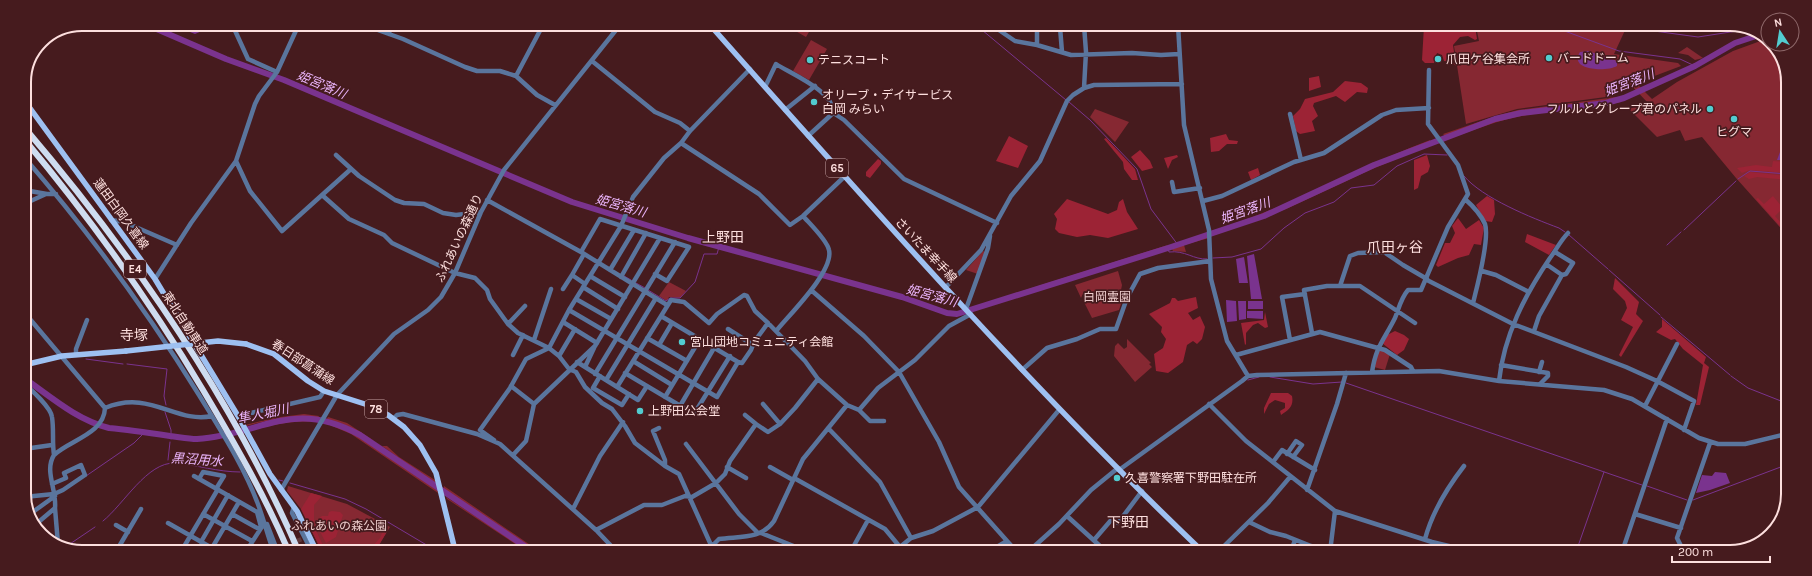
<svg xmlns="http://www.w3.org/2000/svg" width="1812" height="576" font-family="Karla,'Noto Sans JP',sans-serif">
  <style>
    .green { fill: #862832 }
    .forest { fill: #9c2335 }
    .water { fill: #7a338e }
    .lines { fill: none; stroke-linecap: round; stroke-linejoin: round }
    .stream { stroke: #7a338e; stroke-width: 1 }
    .river { stroke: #7a338e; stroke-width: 6 }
    .minor-tunnel { stroke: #61383b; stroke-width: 4.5; stroke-dasharray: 4.5 2; stroke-linecap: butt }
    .minor { stroke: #5a759d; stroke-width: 4.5 }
    .major { stroke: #9ec0f1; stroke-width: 5.5 }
    .highway { stroke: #cedcf0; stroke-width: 6 }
    .major-bridge { stroke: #9ec0f1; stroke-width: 5.5 }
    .poi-dot { fill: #52ccd0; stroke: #461b1e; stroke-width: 1.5 }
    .labels { text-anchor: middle; stroke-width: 3.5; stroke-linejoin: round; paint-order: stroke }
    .shield { fill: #461b1e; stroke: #c6a4a4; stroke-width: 1 }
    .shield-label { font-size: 11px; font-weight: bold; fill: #fddfde }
    .poi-label { font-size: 12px; fill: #fddfde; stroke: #461b1e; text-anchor: start }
    .street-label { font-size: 12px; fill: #fddfde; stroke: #461b1e }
    .park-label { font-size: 12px; fill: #eecdcd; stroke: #461b1e }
    .water-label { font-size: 13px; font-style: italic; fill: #eab4fb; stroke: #461b1e }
    .quarter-label { font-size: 14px; fill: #fddfde; stroke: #461b1e }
    .rim { fill: none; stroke: #fddfde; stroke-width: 2 }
  </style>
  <rect width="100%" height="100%" fill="#461b1e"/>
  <path class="green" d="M791 25H813L806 37 792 29Z
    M1476 26H1627L1614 54 1678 63 1681 66 1636 83 1652 99 1677 82 1733 51 1766 39 1768 44H1774L1788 78 1787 235 1736 178 1702 137 1685 141 1680 130 1657 137 1629 109 1647 102 1631 85 1613 96 1517 109 1466 124 1454 46 1479 41Z
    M811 40 827 49 809 80 793 71Z
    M1687 47 1703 58 1695 60 1688 55 1678 53Z
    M1616 97 1618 98 1607 102 1523 111 1445 136 1443 134 1499 115 1518 110Z
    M1620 101 1621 102C1590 110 1558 109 1527 115 1500 119 1474 130 1448 139L1447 137C1480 125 1512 115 1547 109 1571 106 1596 107 1620 101Z
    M1095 109 1129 122 1115 142 1090 117Z
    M1430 140 1431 142C1357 170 1288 210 1211 233V231C1287 209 1356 168 1430 140Z
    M1437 141 1438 142 1372 169 1286 209 1212 236V235L1273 213 1370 168Z
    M1208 236 1209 238 1184 245 1186 252 1173 251 1172 249Z
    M1168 245 1165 247 971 310 969 308Z
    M983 251 985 252 978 274 966 270Z
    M1118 271 1122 285 1121 290 1124 295 1119 310 1092 318 1083 300 1091 302 1093 293 1084 291 1081 298 1075 285Z
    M669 282 686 291 680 298 669 297 667 301 659 296Z
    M1127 339 1151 363 1149 364 1152 367 1135 382 1114 356 1115 346 1118 343 1124 349 1127 347Z
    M1379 349 1390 354 1385 370 1374 367Z
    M304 414 319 416 318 418C293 414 270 420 246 426L245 425 273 418Z
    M328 417 347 423 382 446H387L399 457 435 480 436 484C402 462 366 429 327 419Z
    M303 419 317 421 316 422C294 420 275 424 254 430L276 422Z
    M325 423 336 425 350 431 437 490 438 493 351 434Z
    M288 486 347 504 390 527 376 550H321L301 509 287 491Z
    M444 486 539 551H536L444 489Z
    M446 497 529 551H526L447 499Z"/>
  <path class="forest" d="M1424 26H1475L1477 39 1475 40 1468 36 1460 37 1453 45 1456 66 1451 62 1444 61 1442 55 1437 53 1434 63H1425L1422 60Z
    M1319 76 1321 87 1309 91V78Z
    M1345 81 1361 83 1368 88 1367 93 1357 92 1345 102 1336 96 1314 103 1313 106 1318 116 1312 121 1315 131 1300 134 1296 131 1293 116 1300 109 1305 99 1333 92Z
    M1226 134 1229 140 1238 141 1237 144H1227L1219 151 1211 152 1210 138Z
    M1009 136 1028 146 1018 168 996 161Z
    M1106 138 1135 169 1138 180H1132L1124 169 1123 162 1104 139Z
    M1140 150 1150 161 1153 168 1142 171 1131 157Z
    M1177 155 1178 157 1172 160 1168 169 1164 158Z
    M1427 155 1430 166 1428 172 1421 176 1418 188 1414 190V160Z
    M878 159 881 161V164L870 178 866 176V172Z
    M1773 161 1787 162V173L1750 170 1742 173 1737 168 1756 165 1772 167Z
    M1258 168 1260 175 1251 180 1248 172Z
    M1750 172 1787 176V180L1757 177 1749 179 1744 176Z
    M1487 196 1494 200 1495 214 1492 222 1485 221 1476 205Z
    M1773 196 1783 208 1775 216 1787 230V234L1756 199 1758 198 1764 204Z
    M1067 199 1108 214 1117 210 1119 202 1123 199 1127 212 1138 229 1108 238 1090 235 1077 237 1059 233 1055 229 1057 219 1054 214Z
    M1458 218 1466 229 1479 220 1484 228 1481 245 1474 244 1469 255 1458 258 1438 267 1436 265 1445 243H1450L1455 233 1452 226Z
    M1527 234 1556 245 1549 255 1525 242Z
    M1615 278 1639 302 1636 314 1643 321 1621 357 1619 355 1633 327 1621 320 1627 308 1625 301 1613 289Z
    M1196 297 1198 308 1188 313 1193 320 1200 316 1205 327 1202 339 1197 344 1193 341 1187 345 1183 362 1168 373 1156 371 1154 354 1163 348 1166 339 1161 332 1162 327 1149 314 1170 303 1172 298H1175L1178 301Z
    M1265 312 1268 327 1265 328 1258 323 1253 325 1246 333V344L1245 345 1241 323 1264 320Z
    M1662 319 1706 357 1704 363 1709 367 1700 405H1696L1703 365 1683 349 1675 339 1671 340 1656 332 1662 327Z
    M1395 331 1404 335 1409 339 1404 350 1397 355 1382 343 1387 335Z
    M1271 393H1288L1292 396C1294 406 1289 410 1281 415L1280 411 1285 408V403L1275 400 1269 404 1264 414V408Z
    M311 493 322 496 314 505V526L325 550H321L301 509Z
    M332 511 340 512 343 515 336 537 326 543 318 528V519L322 516H328L329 512Z
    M382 533H386L376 550H369L380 538Z"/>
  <path class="water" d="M170 24H218L195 34Z
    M1588 51 1615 60 1617 63V66C1607 72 1568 71 1580 52Z
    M1783 144 1788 145 1787 160H1777Z
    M1254 254 1262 299H1251L1247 256Z
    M1244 257 1248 283H1239L1236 259Z
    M1226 300 1236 301 1237 321 1227 322Z
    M1238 301H1246V319L1239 320Z
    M1248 301H1263V309H1248Z
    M1247 311H1263V319L1247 318Z
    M1715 472 1726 473 1730 483 1710 490 1696 493 1702 475 1712 476Z"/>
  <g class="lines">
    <path class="stream" d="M976 25 1066 100
      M1551 26 1619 51 1680 59 1695 66
      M1646 26 1654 31 1698 37 1750 29
      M1069 102 1090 120 1137 169 1151 209 1178 245
      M1464 176C1482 198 1532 218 1559 228L1565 232
      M1738 179 1750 171 1787 174
      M1684 230 1736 181
      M1569 235 1608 269
      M1667 245 1681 232
      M1168 248 1169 252C1185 250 1194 260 1207 259
      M1213 258 1232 257 1261 249 1284 228 1305 213 1334 202 1351 188 1374 185 1397 166 1424 154 1447 155
      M1609 270 1660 315
      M624 276 631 280
      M636 283 645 288
      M648 290 666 301 670 298H680L695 282 704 254H717L719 247
      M1661 317 1730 375
      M86 359 123 364
      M127 364 167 369 164 396 166 405
      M1731 376 1748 388 1786 403
      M1270 377 1313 384 1342 382
      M1248 380 1259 377
      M1346 383 1642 485
      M165 412 171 430V439
      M168 460 170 442
      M86 476 134 443 144 433
      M279 480 283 481
      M290 483 345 499 366 509 435 550
      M1647 486 1687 500
      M1693 500 1786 465
      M103 521C124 504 147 462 175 463 197 465 218 472 240 472
      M64 548 95 527
      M1576 552 1604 472"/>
    <path class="river" d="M145 24 226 59 284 80 572 202 688 238 902 297 947 313 957 314 1168 248 1264 216 1374 165 1495 119 1521 113 1606 103 1624 98 1695 66 1735 43 1759 35
      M24 378C51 397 77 420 109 428 130 430 150 433 170 436 179 437 188 439 197 439 264 434 292 398 360 435L532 551"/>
    <path class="minor-tunnel" d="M279 548 302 539"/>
    <path class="minor" d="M232 24 248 59 277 72
      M361 24 403 39 465 67 477 71H500L516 76 537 95 555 105
      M987 25 993 26 1015 41 1037 45 1071 55 1132 53 1161 55 1179 54
      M1037 25V45
      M1084 25 1086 52 1084 88
      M1178 25 1184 125 1209 230 1211 279 1227 341 1248 376
      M1060 27 1062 52
      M1037 29 1074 25
      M389 34 391 24
      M592 61 655 112 680 123 690 131
      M516 76 543 25
      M24 83 41 41
      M765 87 776 64C789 73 841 94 831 115L808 136
      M785 110 815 86
      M832 112 844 120 904 179 997 223
      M1290 114 1301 160
      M681 143 759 194 790 225 803 216 844 177
      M336 155 359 176 395 200 404 203 424 204 443 213 456 215 481 212
      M24 157C89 232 147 311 199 395 221 431 245 468 259 507 264 521 268 536 273 550
      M236 161 250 191 282 231 322 195 349 219 384 235 392 243 455 273 475 278 487 290 490 299 508 324 518 333 549 348 559 356 569 369 576 372 585 387 602 403 612 409 625 426 635 443 665 466 679 474 711 545
      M1172 182 1174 192 1200 188
      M24 190 47 194H56
      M322 195 351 169
      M487 200 581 252 667 305
      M1466 200C1474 207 1480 213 1485 224 1490 239 1477 287 1473 303
      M1203 201 1222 196 1294 162 1324 153 1382 115 1396 110 1429 108
      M24 204 46 194
      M111 220 124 222 177 245
      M581 252 600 219 689 247 667 281 655 274
      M584 254 572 275 585 284
      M1546 264 1562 275 1566 274 1573 263 1555 252
      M610 270 634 230
      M1482 271 1496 275 1529 292
      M590 276 625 297
      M621 277 646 233
      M155 279 191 223 236 161 255 104 259 96 277 72 299 24
      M1427 280 1513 324 1626 367 1657 381 1694 401 1684 430
      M1340 286 1350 256 1358 253 1384 252 1403 265 1427 279
      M583 287 618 309
      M946 287 981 250 1011 196 1040 161 1067 101 1073 95 1084 88 1094 85 1182 84
      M563 289 572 275
      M811 290 864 336 899 372 939 442 959 487 1016 551
      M576 299 611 319
      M966 309 988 248 990 236
      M569 310 717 397 738 362 742 363 751 350 754 342 768 323 805 361 818 379 847 405 859 410 870 421H884
      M24 312 105 408C104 434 70 440 54 455 44 471 57 490 55 508L35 525
      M661 316 738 362
      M563 322 597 343
      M508 324 525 306
      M728 329 753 345
      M777 330C790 314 834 271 829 250 827 240 809 223 803 216
      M1534 331 1539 316 1562 275
      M1312 333 1304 290 1327 286H1360L1415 323
      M647 338 687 361
      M534 340 551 289
      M1290 340 1282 297 1305 294
      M659 345 672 323
      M76 355V349L87 320
      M513 355 523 335
      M1236 355 1320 332 1385 350 1411 367 1413 371
      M559 356 575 329
      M633 361 672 385
      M577 362 638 400 647 386
      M1501 365 1548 373V376L1540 384
      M585 367 594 348
      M1022 370 1047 348 1077 339 1100 329H1116L1127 298 1140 274 1158 268 1210 261
      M1372 372C1376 346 1384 340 1395 318 1399 308 1401 298 1408 290H1421L1448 227 1468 194 1458 165 1428 124 1429 70
      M1539 372 1542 362
      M625 373 694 414 730 356
      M595 374 675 242
      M600 376 593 388 622 405 629 394
      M606 380 656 298
      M1499 381C1504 335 1525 295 1550 258 1556 250 1561 240 1568 233
      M24 384C32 390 51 408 52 417 54 430 52 442 54 455
      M511 386 534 404
      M617 387 671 300 684 302 709 323 717 314 744 295 747 296 755 311 768 323
      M665 397 700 339
      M763 404 780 424
      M1209 404 1246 441 1335 511 1432 542 1474 552
      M680 406 714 348
      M1645 406 1677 344
      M105 408C150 389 176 424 212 416
      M859 410 878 388 915 360 949 326 971 314
      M745 415 756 424
      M238 416 320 397 324 391
      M393 419 397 415 403 414 477 434 500 444 596 530 616 551
      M659 428 653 431 665 460V466
      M828 428 880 482 911 538
      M494 440 480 430 510 388 526 359 549 348 569 310 621 226 633 197 664 158 681 143 690 131 750 69
      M686 444 739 514 758 533
      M24 449 52 445
      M1287 454 1296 441 1302 445 1293 457
      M513 455 526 441 534 404 595 346 660 238
      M1273 462 1282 450 1315 470
      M727 467 746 478
      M770 467 793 480
      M1119 470 1242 381 1248 376 1257 375 1439 371 1499 381 1604 390 1632 399 1699 438 1718 444H1745L1786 434
      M194 476 257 512 261 527
      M794 478 885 529 900 547
      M199 479 203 472 224 476 216 489
      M281 490 337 395 394 334 428 310 441 297 455 273 481 212 504 170 620 25
      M1307 490 1337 404 1346 373
      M24 497 54 494 63 490 85 475 81 465 64 473 66 478 52 484
      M294 507 292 513 311 550
      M55 508 58 544
      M573 509 600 456 623 422
      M30 514 55 496
      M203 514 252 541
      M232 514 259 529
      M1635 514 1681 528
      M1067 516 1100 546
      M1249 522 1270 532 1286 536 1311 546 1330 551
      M168 523 212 548 239 502
      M264 524H267L277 550
      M116 525 128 532
      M596 530 644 505H662L685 496 692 497 716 483 725 474 730 461 756 424 768 432 780 424 795 408 818 379
      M761 533 806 551
      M1425 539C1432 513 1447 488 1464 466
      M1094 540 1112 519 1118 523 1142 491
      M201 542 228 495
      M117 550 141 509
      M182 550 218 489
      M247 550 263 525
      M707 551 719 539C739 536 761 540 774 521L803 459 847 405
      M851 551 868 520
      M899 551 900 547 911 538 933 531 978 507 1059 410
      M990 551 1007 541
      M1029 551 1059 524 1091 490 1118 468
      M1187 551 1194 544
      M1219 551 1268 503 1290 477
      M1291 551 1295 540
      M1330 552 1335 511
      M1531 552H1541
      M1622 552 1667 419
      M1684 552 1677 538 1710 443"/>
    <path class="major" d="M710 25C869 204 1028 385 1202 551
      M24 100 155 279 238 416 270 474 297 511 316 550
      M246 344 274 354 308 381 324 391 368 405 388 415 404 427 420 445 436 473 455 550
      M24 365 62 356 126 351"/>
    <path class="highway" d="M24 127C133 255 231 396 298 550
      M24 139C90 218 150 301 203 390 234 442 264 494 288 550"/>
    <path class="major-bridge" d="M126 351 218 341 246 344"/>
  </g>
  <g class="poi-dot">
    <circle cx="1549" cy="58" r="4"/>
    <circle cx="1438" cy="59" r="4"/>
    <circle cx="810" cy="60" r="4"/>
    <circle cx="814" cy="102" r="4"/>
    <circle cx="1710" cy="109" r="4"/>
    <circle cx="1734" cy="119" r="4"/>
    <circle cx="682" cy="342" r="4"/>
    <circle cx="640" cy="411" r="4"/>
    <circle cx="1117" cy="478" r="4"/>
  </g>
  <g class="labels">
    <g class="shield">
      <rect x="826" y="159" width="22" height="18" rx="3"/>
      <rect x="124" y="260" width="22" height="18" rx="3"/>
      <rect x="365" y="400" width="22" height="18" rx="3"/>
    </g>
    <g class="shield-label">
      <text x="837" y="172">65</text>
      <text x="135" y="273">E4</text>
      <text x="376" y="413">78</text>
    </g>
    <g class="poi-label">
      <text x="1557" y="62">バードドーム</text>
      <text x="1446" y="63">爪田ケ谷集会所</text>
      <text x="818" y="64">テニスコート</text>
      <text x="822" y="99">オリーブ・デイサービス<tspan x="822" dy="14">白岡 みらい</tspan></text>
      <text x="1702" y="113" text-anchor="end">フルルとグレープ君のパネル</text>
      <text x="1734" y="136" text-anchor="middle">ヒグマ</text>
      <text x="690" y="346">宮山団地コミュニティ会館</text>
      <text x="648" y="415">上野田公会堂</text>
      <text x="1125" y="482">久喜警察署下野田駐在所</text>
    </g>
    <g class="street-label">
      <text transform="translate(121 214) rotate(54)" y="4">蓮田白岡久喜線</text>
      <text transform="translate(459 238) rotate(-65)" y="4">ふれあいの森通り</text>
      <text transform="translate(926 250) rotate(47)" y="4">さいたま幸手線</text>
      <text transform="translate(185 323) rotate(57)" y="4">東北自動車道</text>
      <text transform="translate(303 362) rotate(33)" y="4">春日部菖蒲線</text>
    </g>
    <g class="park-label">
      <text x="1107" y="301">白岡霊園</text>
      <text x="339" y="530">ふれあいの森公園</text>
    </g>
    <g class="water-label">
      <text transform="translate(1629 82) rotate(-21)" y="5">姫宮落川</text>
      <text transform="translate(322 84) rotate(23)" y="5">姫宮落川</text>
      <text transform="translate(621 205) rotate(16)" y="5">姫宮落川</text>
      <text transform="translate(1245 210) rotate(-20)" y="5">姫宮落川</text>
      <text transform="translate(932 295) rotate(15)" y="5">姫宮落川</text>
      <text transform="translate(263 413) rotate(-12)" y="5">隼人堀川</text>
      <text transform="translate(197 459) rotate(4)" y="5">黒沼用水</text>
    </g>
    <g class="quarter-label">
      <text x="723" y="242">上野田</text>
      <text x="1395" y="252">爪田ヶ谷</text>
      <text x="134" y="340">寺塚</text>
      <text x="1128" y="527">下野田</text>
    </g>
  </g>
  <path d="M0 0H1812V576H0ZM82 31H1730A51 51 0 0 1 1781 82V494A51 51 0 0 1 1730 545H82A51 51 0 0 1 31 494V82A51 51 0 0 1 82 31Z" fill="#461b1e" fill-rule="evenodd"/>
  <path class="rim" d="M82 31H1730A51 51 0 0 1 1781 82V494A51 51 0 0 1 1730 545H82A51 51 0 0 1 31 494V82A51 51 0 0 1 82 31Z"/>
  <g transform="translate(1780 32) rotate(348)"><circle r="19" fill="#461b1e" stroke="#8f696b"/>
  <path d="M0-3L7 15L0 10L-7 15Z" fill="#52ccd0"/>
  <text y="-6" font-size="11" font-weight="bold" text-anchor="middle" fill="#fddfde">N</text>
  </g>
  <path d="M1672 556v6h98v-6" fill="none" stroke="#fddfde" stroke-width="2"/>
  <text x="1678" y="556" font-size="12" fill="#fddfde" stroke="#461b1e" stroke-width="3" paint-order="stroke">200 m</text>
</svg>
